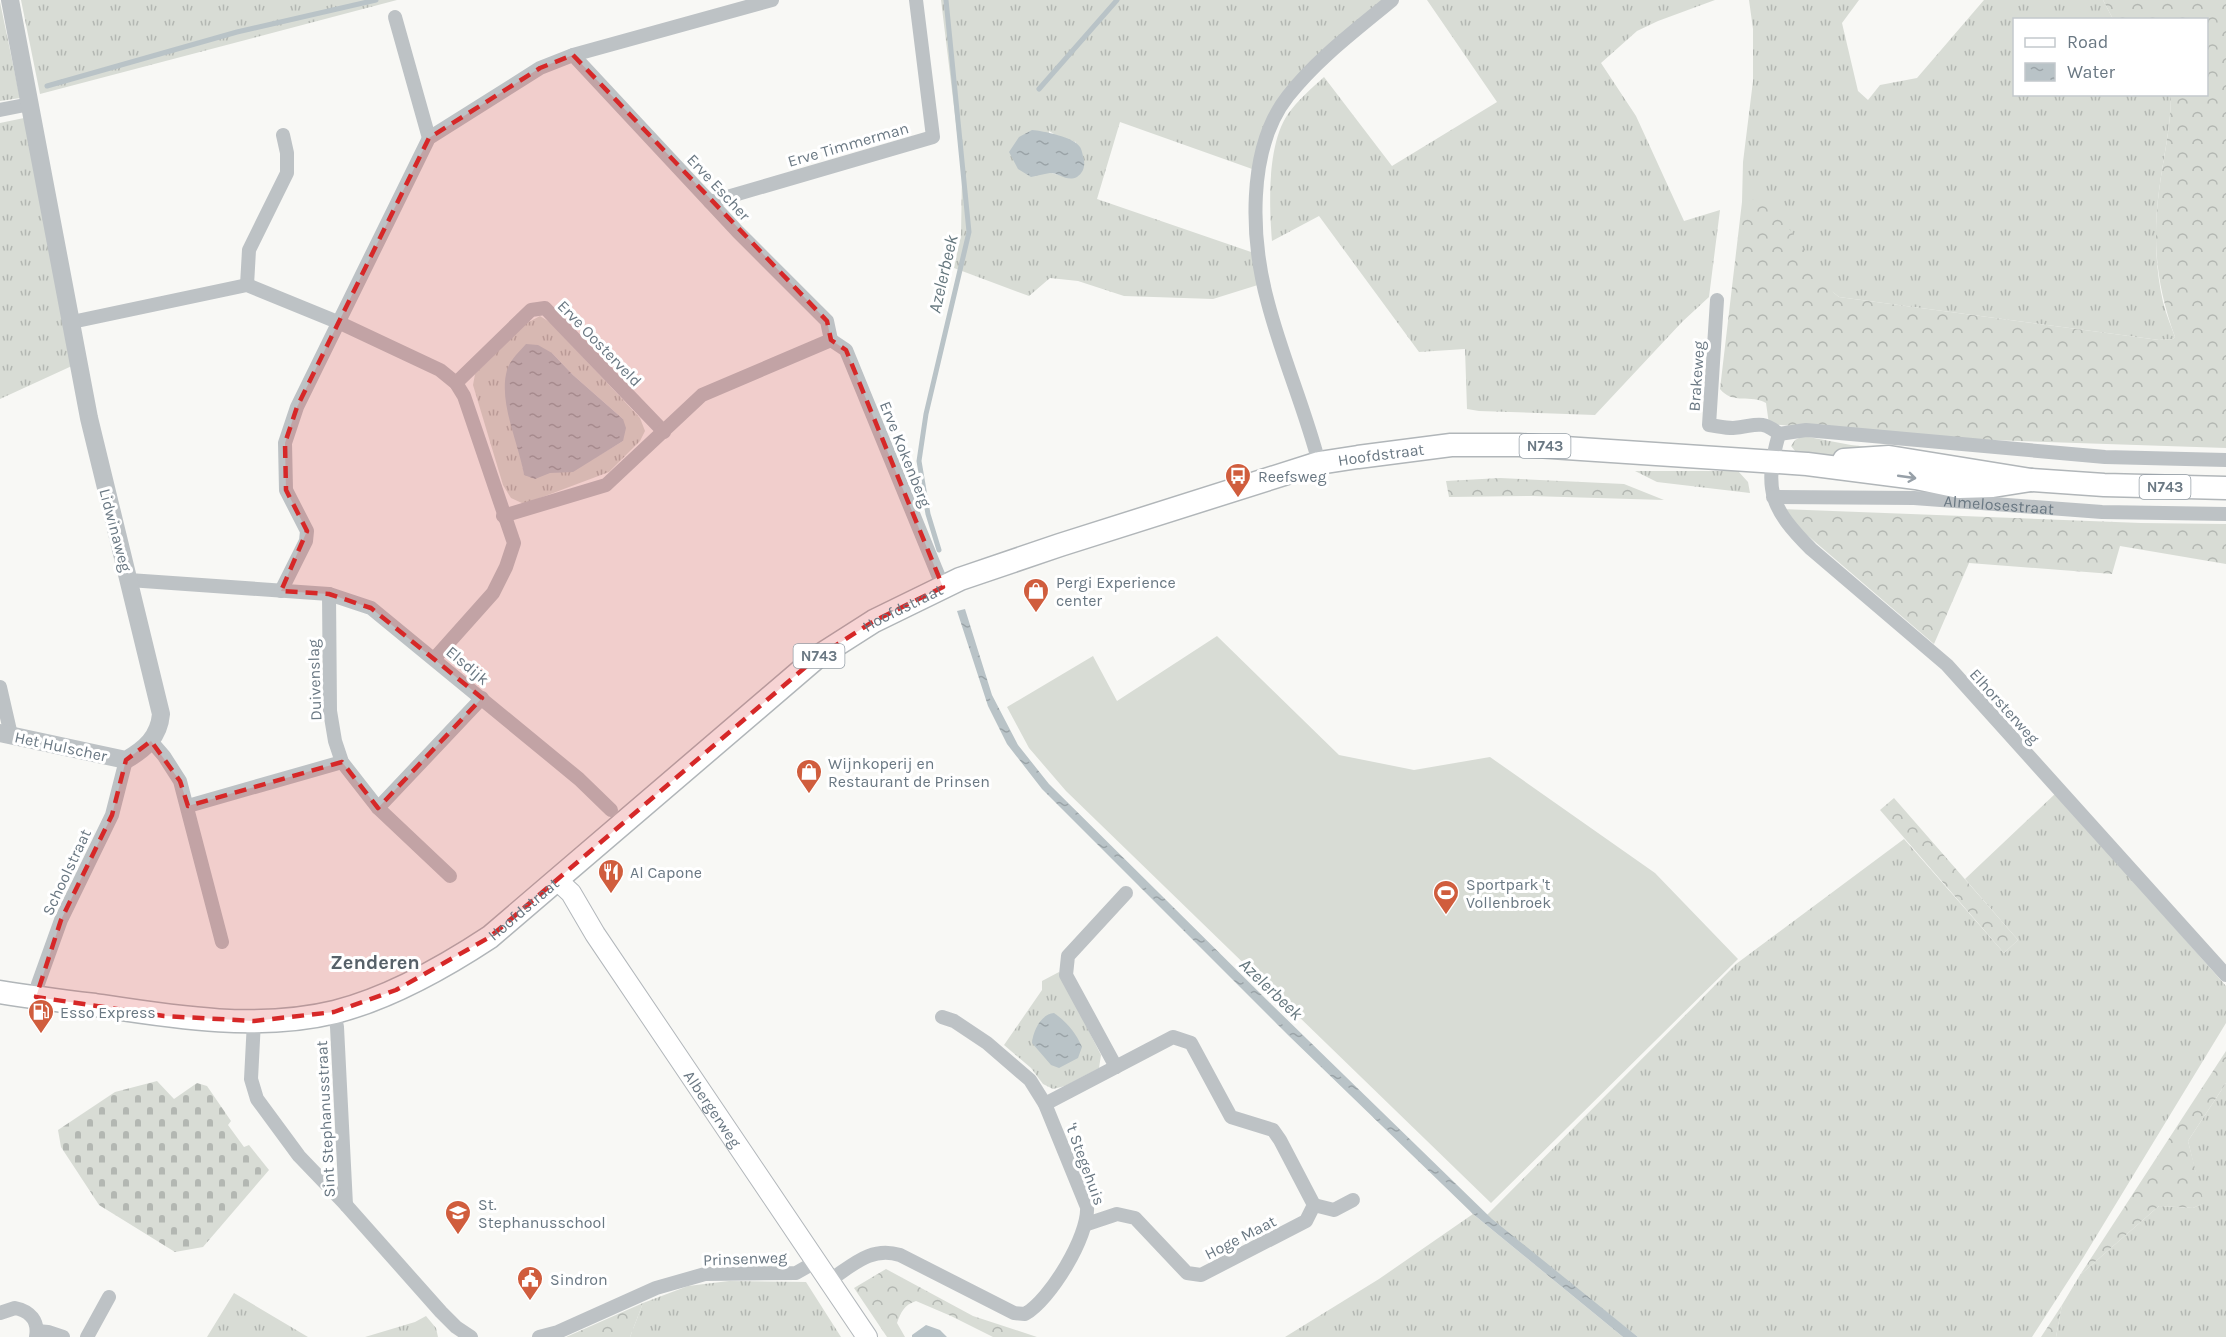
<svg xmlns="http://www.w3.org/2000/svg" width="2226" height="1337" font-family="Karla,sans-serif">
  <style>
    .grass { fill: url(#grass-tufts); fill-rule: evenodd }
    .forest { fill: url(#forest-crowns) }
    .cemetery { fill: url(#cemetery-stones) }
    .pitch { fill: #d8dcd5 }
    .water { fill: url(#water-ripples) }
    .lines { fill: none; stroke-linecap: round; stroke-linejoin: round }
    .stream { stroke: #b9c3c7; stroke-width: 5 }
    .secondary-casing { stroke: #b2b7bb; stroke-width: 22 }
    .primary-casing { stroke: #b1b6b9; stroke-width: 25 }
    .minor { stroke: #bdc2c5; stroke-width: 14 }
    .tertiary { stroke: #bdc2c5; stroke-width: 18 }
    .secondary { stroke: #fff; stroke-width: 20 }
    .primary { stroke: #fff; stroke-width: 22 }
    .oneway { stroke: #97a0a8 }
    .marked { fill: #d62828; fill-opacity: 0.2; stroke: #d62828; stroke-width: 4.5; stroke-dasharray: 12 8; stroke-linejoin: round }
    .labels { text-anchor: middle; stroke-width: 6; stroke-linejoin: round; paint-order: stroke }
    .shield { fill: #fff; stroke: #97a0a8; stroke-width: 1.5 }
    .shield-label { font-size: 15px; font-weight: bold; fill: #6a7883 }
    .street-label { font-size: 16px; fill: #6a7883; stroke: #fff }
    .poi-label { font-size: 16px; fill: #6a7883; stroke: #fff; text-anchor: start }
    .water-label { font-size: 18px; font-style: italic; fill: #66787f; stroke: #fff }
    .quarter-label { font-size: 20px; font-weight: bold; fill: #576169; stroke: #fff }
  </style>
  <defs>
    <pattern id="grass-tufts" width="24" height="20" patternUnits="userSpaceOnUse" patternTransform="scale(1.5)"><rect width="24" height="20" fill="#d8dcd5"/><path d="M3 7l-1-3M5 7V3M7 7l1-3M15 17l-1-3M17 17v-4M19 17l1-3" fill="none" stroke="#b3b7b2"/></pattern>
    <pattern id="forest-crowns" width="20" height="18" patternUnits="userSpaceOnUse" patternTransform="scale(1.5)"><rect width="20" height="18" fill="#d8dcd5"/><path d="M2 6a3 3 0 1 1 6 0M12 15a3 3 0 1 1 6 0" fill="none" stroke="#b3b7b2"/></pattern>
    <pattern id="cemetery-stones" width="16" height="16" patternUnits="userSpaceOnUse" patternTransform="scale(1.5)"><rect width="16" height="16" fill="#d8dcd5"/><path d="M2 7V4a2 2 0 0 1 4 0v3zM10 15v-3a2 2 0 0 1 4 0v3z" fill="#b3b7b2"/></pattern>
    <pattern id="water-ripples" width="26" height="14" patternUnits="userSpaceOnUse" patternTransform="scale(1.5)"><rect width="26" height="14" fill="#b9c3c7"/><path d="M2 4q2-2 4 0t4 0M15 11q2-2 4 0t4 0" fill="none" stroke="#9aa3a7"/></pattern>
  </defs>
  <rect width="100%" height="100%" fill="#f8f8f5"/>
  <path class="grass" d="M21 0H397L40 94Z
    M941 0H1387L1291 86 1272 108 1255 170 1120 122 1097 199 1254 253 1261 284 1213 299 1124 296 1078 281 1050 278 1029 296 954 268 961 235 962 173ZM1049 131 1059 137 1076 142 1063 176 1051 173Z
    M1427 0H1715L1658 21 1637 31 1601 63 1636 116 1684 221 1720 210 1709 297 1682 322 1595 415 1479 411 1467 409 1465 349 1419 352 1319 216 1272 241C1269 205 1267 144 1288 114 1297 101 1312 88 1324 77L1392 166 1497 102Z
    M1749 0H1859L1842 23 1858 91 1868 100 1880 85 1917 78 1984 0H2103L2113 19 2014 20V94L2171 95C2171 127 2163 159 2159 191 2154 227 2155 267 2163 302 2166 314 2171 326 2175 337L2173 339 2159 340 1839 297 1834 293 1742 202 1743 162 1753 81V29Z
    M0 2 20 98 0 101Z
    M24 118 74 365 0 399V123Z
    M540 316 551 323 640 418 645 431 640 441 609 472 524 504 511 498 503 485 473 385 475 374 525 324ZM552 353 573 375 623 419V441L573 471 524 474C520 449 511 424 506 398Z
    M1803 436 1851 445 1922 453 1800 457 1791 446 1795 440Z
    M1635 471H1738L1748 482 1750 493 1657 482Z
    M2056 793 2226 986V1023L2083 1258 2032 1337H1638L1485 1217 1736 964 1904 839 2004 953 2018 940 1965 879Z
    M1059 972 1101 1055 1099 1068 1065 1086 1053 1089 1043 1084 1031 1068 1004 1045 1042 990V981Z
    M2226 1083V1337H2056L2062 1305 2080 1275 2159 1206 2193 1208 2203 1203 2188 1141Z
    M1473 1214 1623 1337H1285L1379 1279Z
    M729 1281 806 1282 841 1337H630L643 1303 688 1286Z
    M234 1293 308 1337H207Z
    M426 1316 436 1328 438 1337H365L415 1322Z"/>
  <path class="forest" d="M2103 0H2226V448L1932 438 1769 424 1766 403C1751 394 1733 405 1720 389L1742 202 1766 196 1834 293 1839 297 2159 340 2173 339 2175 337C2157 287 2152 244 2159 191 2163 159 2171 127 2171 95L2206 94V20L2113 19Z
    M1500 478 1624 484 1664 500 1531 496 1449 497 1446 481Z
    M1781 509 2141 523 2226 524V564L2120 546 2112 574 1969 563 1934 644 1786 517Z
    M1894 798 2018 940 2004 953 1880 810Z
    M2226 1051V1083L2188 1141 2204 1203 2193 1208 2159 1206 2080 1275Z
    M886 1269 973 1316 1037 1337H993L951 1316 916 1301C904 1305 901 1312 897 1323L905 1337H887L854 1288Z
    M643 1303 630 1337H566Z
    M2062 1305 2056 1337H2041Z"/>
  <path class="cemetery" d="M157 1081 174 1099 197 1083 207 1086 231 1121 228 1125 244 1147 249 1145 269 1170 203 1247 175 1252 99 1205 61 1147 58 1130 115 1092Z"/>
  <path class="pitch" d="M1217 636 1339 755 1414 770 1490 757 1655 873 1738 959 1491 1203 1066 791 1029 748 1007 707 1093 656 1117 701Z"/>
  <path class="water" d="M1032 130C1043 131 1074 137 1080 147 1082 150 1083 156 1084 160 1085 167 1083 173 1077 177 1067 182 1059 173 1050 173 1043 174 1037 176 1031 177L1018 169 1009 152 1019 137Z
    M526 344 538 345 552 353 573 375 623 419 626 428 623 441 573 472 550 473 535 479 524 475C519 444 498 402 507 370 510 360 519 352 526 344Z
    M965 609 992 695 1018 745 1049 784 1270 1003 1492 1219 1638 1337H1623L1473 1214 1289 1036 1042 789 1007 744 988 706 957 611Z
    M1054 1013C1067 1022 1076 1033 1082 1047L1078 1058 1059 1068 1051 1065 1032 1043C1033 1031 1041 1014 1054 1013Z
    M926 1325 940 1330 947 1337H912V1335Z"/>
  <g class="lines">
    <path class="stream" d="M47 86 237 32 376 0
      M1039 89 1117 0
      M939 550 928 514 919 461 926 414 969 232 946 0"/>
    <defs>
      <g id="secondary">
        <path id="s2" d="M558 881 571 893 595 934 867 1337"/>
      </g>
      <g id="primary">
        <path d="M1844 460 1889 457 2031 480 2104 485 2226 488"/>
        <path id="s3" d="M0 992C32 997 63 1001 95 1005 173 1017 257 1031 335 1012 390 998 443 968 490 937L816 658 874 621 960 579 1060 545 1319 463 1358 457 1451 445H1519L1807 464 1916 478 1959 487 1993 486 2031 480"/>
      </g>
    </defs>
    <use href="#secondary" class="secondary-casing"/>
    <use href="#primary" class="primary-casing"/>
    <g class="minor">
      <path d="M395 17 429 138"/>
      <path d="M573 55 772 0"/>
      <path d="M0 110 30 104"/>
      <path d="M710 202 933 137 916 0"/>
      <path d="M247 285 249 250 287 173V153L283 135"/>
      <path d="M1717 300 1709 425C1717 426 1725 428 1733 428 1754 427 1760 418 1779 434"/>
      <path d="M72 322 247 285 340 323 440 370 456 383 464 396 514 543 506 567 493 593 435 658"/>
      <path d="M831 340 846 350 943 587"/>
      <path d="M456 383 531 310 545 308 664 432"/>
      <path d="M1779 434C1763 490 1771 509 1811 549L1947 665 2226 975"/>
      <path d="M1779 434 1806 430 2105 457 2226 460"/>
      <path d="M1319 463C1305 409 1282 357 1268 303 1251 241 1246 149 1288 96 1317 59 1356 30 1392 0"/>
      <path id="s1" d="M1773 497 1914 498 2102 512 2226 514"/>
      <path d="M129 580 329 594 371 608 579 779 611 810"/>
      <path d="M281 591 306 541 307 531 286 490 285 443 297 407 429 138 540 68 573 55 738 232 827 321 831 340 702 395 606 485 503 516"/>
      <path d="M329 594 330 711 335 741 342 762 378 808 450 876"/>
      <path d="M0 687 11 735"/>
      <path d="M151 741 164 756 180 781 222 942"/>
      <path d="M188 806 342 762"/>
      <path d="M378 808 482 698"/>
      <path d="M36 997 38 984 61 920 112 815 126 760"/>
      <path d="M334 1012 337 1027 346 1205"/>
      <path d="M254 1021 251 1079 257 1099 299 1156 346 1205 441 1312 456 1327 471 1337"/>
      <path d="M1116 1067 1066 975 1068 956 1126 893"/>
      <path d="M1045 1104 1173 1037 1191 1043 1231 1117 1273 1130 1280 1140 1314 1205 1306 1221 1201 1275 1187 1273 1135 1218 1117 1214 1087 1224"/>
      <path d="M1314 1205 1334 1210 1353 1200"/>
      <path d="M830 1280C853 1265 871 1246 900 1255L1014 1313 1025 1314C1050 1300 1089 1236 1087 1207L1045 1104 1030 1080 987 1043 954 1021 942 1017"/>
      <path d="M0 1313 15 1308C30 1311 39 1321 36 1337"/>
      <path d="M37 1331 48 1332 63 1337"/>
      <path d="M87 1337 109 1297"/>
      <path d="M539 1337 558 1332 656 1288 705 1274 796 1273 817 1261"/>
    </g>
    <path class="tertiary" d="M0 733 126 760C145 749 159 737 161 714L89 418 10 0"/>
    <use href="#secondary" class="secondary"/>
    <use href="#primary" class="primary"/>
  </g>
  <defs><path id="oneway-shaft" d="M-6 0H5M1.5-3L5.5 0L1.5 3" fill="none" stroke-width="1.6" stroke-linecap="round" stroke-linejoin="round" transform="scale(1.5)"/></defs>
  <use class="oneway" href="#oneway-shaft" transform="translate(1907 477) rotate(8)"/>
  <path class="marked" d="M573 55 827 321 831 340 846 350 943 587 874 621 816 658 490 937 396 990 334 1012 254 1021 164 1016 36 997 61 920 112 815 126 760 151 741 180 781 188 806 342 762 378 808 482 698 371 608 329 594 281 591 307 531 286 490 285 443 297 407 429 138 540 68Z"/>
  <defs>
    <symbol id="bus-pin" viewBox="-11 -11 22 30"><path d="M0 17L-7.5 6A9.5 9.5 0 1 1 7.5 6Z" fill="#d05d3d" stroke="#fff"/><path d="M-5-6H5V4H4V6H2V4H-2V6H-4V4H-5ZM-3.5-4V0h7V-4ZM-3.5 1.2v1.5H-2V1.2ZM2 1.2v1.5H3.5V1.2Z" fill="#fff"/></symbol>
    <symbol id="shop-pin" viewBox="-11 -11 22 30"><path d="M0 17L-7.5 6A9.5 9.5 0 1 1 7.5 6Z" fill="#d05d3d" stroke="#fff"/><path d="M-5-2.5h2.3a2.7 3.5 0 0 1 5.4 0H5L5.5 6h-11ZM-1.5-2.5h3a1.5 2.3 0 0 0-3 0Z" fill="#fff"/></symbol>
    <symbol id="restaurant-pin" viewBox="-11 -11 22 30"><path d="M0 17L-7.5 6A9.5 9.5 0 1 1 7.5 6Z" fill="#d05d3d" stroke="#fff"/><path d="M-5-6h1v4h1v-4h1v4h1v-4h1v5L-1.5 .5V6h-2V.5L-5-1ZM5-6V6H3V1.5H1.5Q1.5-4 5-6Z" fill="#fff"/></symbol>
    <symbol id="stadium-pin" viewBox="-11 -11 22 30"><path d="M0 17L-7.5 6A9.5 9.5 0 1 1 7.5 6Z" fill="#d05d3d" stroke="#fff"/><path d="M0-5a6.5 5 0 1 0 0 10a6.5 5 0 1 0 0-10ZM-3.5-1.8h7v3.6h-7Z" fill="#fff"/></symbol>
    <symbol id="fuel-pin" viewBox="-11 -11 22 30"><path d="M0 17L-7.5 6A9.5 9.5 0 1 1 7.5 6Z" fill="#d05d3d" stroke="#fff"/><path d="M-5.5-6h7V0h2V4h1.3V-2.5L3-4.5l.8-.8L6-3V5H2.5V1h-1V6h-7ZM-4.2-4.7v3.2H.2V-4.7Z" fill="#fff"/></symbol>
    <symbol id="school-pin" viewBox="-11 -11 22 30"><path d="M0 17L-7.5 6A9.5 9.5 0 1 1 7.5 6Z" fill="#d05d3d" stroke="#fff"/><path d="M0-5L7-2L0 1L-7-2ZM-4 1L0 2.5L4 1V4Q0 6-4 4Z" fill="#fff"/></symbol>
    <symbol id="civic-pin" viewBox="-11 -11 22 30"><path d="M0 17L-7.5 6A9.5 9.5 0 1 1 7.5 6Z" fill="#d05d3d" stroke="#fff"/><path d="M-.6-6.5H3V-4.5H.6V-3L4-1V1h2V6H-6V1h2V-1L-.6-3ZM-1.2 2.5V6h2.4V2.5Z" fill="#fff"/></symbol>
  </defs>
  <g fill-rule="evenodd">
    <use href="#bus-pin" x="1223" y="461" width="30" height="40"/>
    <use href="#shop-pin" x="1021" y="576" width="30" height="40"/>
    <use href="#shop-pin" x="794" y="757" width="30" height="40"/>
    <use href="#restaurant-pin" x="596" y="857" width="30" height="40"/>
    <use href="#stadium-pin" x="1431" y="878" width="30" height="40"/>
    <use href="#fuel-pin" x="26" y="997" width="30" height="40"/>
    <use href="#school-pin" x="443" y="1198" width="30" height="40"/>
    <use href="#civic-pin" x="515" y="1264" width="30" height="40"/>
  </g>
  <g class="labels">
    <g class="shield">
      <rect x="1519.5" y="434" width="51" height="24" rx="4.5"/>
      <rect x="2139.5" y="475" width="51" height="24" rx="4.5"/>
      <rect x="793.5" y="644" width="51" height="24" rx="4.5"/>
    </g>
    <g class="shield-label">
      <text x="1545" y="451">N743</text>
      <text x="2165" y="492">N743</text>
      <text x="819" y="661">N743</text>
    </g>
    <g class="street-label">
      <text transform="translate(848 144) rotate(-16)" y="6">Erve Timmerman</text>
      <text transform="translate(719 187) rotate(47)" y="6">Erve Escher</text>
      <text transform="translate(600 343) rotate(46)" y="6">Erve Oosterveld</text>
      <text transform="translate(1696 376) rotate(-86)" y="6">Brakeweg</text>
      <text transform="translate(906 454) rotate(68)" y="6">Erve Kokenberg</text>
      <text dy="6" stroke="none"><textPath href="#s3" startOffset="1544">Hoofdstraat</textPath></text>
      <text dy="6" stroke="none"><textPath href="#s1" startOffset="226">Almelosestraat</textPath></text>
      <text transform="translate(116 530) rotate(75)" y="6">Lidwinaweg</text>
      <text dy="6" stroke="none"><textPath href="#s3" startOffset="1040">Hoofdstraat</textPath></text>
      <text transform="translate(468 665) rotate(40)" y="6">Elsdijk</text>
      <text transform="translate(314 680) rotate(-92)" y="6">Duivenslag</text>
      <text transform="translate(2005 706) rotate(48)" y="6">Elhorsterweg</text>
      <text transform="translate(61 746) rotate(12)" y="6">Het Hulscher</text>
      <text transform="translate(66 872) rotate(-65)" y="6">Schoolstraat</text>
      <text dy="6" stroke="none"><textPath href="#s3" startOffset="554">Hoofdstraat</textPath></text>
      <text dy="6" stroke="none"><textPath href="#s2" startOffset="276">Albergerweg</textPath></text>
      <text transform="translate(325 1119) rotate(-93)" y="6">Sint Stephanusstraat</text>
      <text transform="translate(1086 1164) rotate(70)" y="6">'t Stegehuis</text>
      <text transform="translate(1240 1237) rotate(-27)" y="6">Hoge Maat</text>
      <text transform="translate(745 1258) rotate(-2)" y="6">Prinsenweg</text>
    </g>
    <g class="poi-label">
      <text x="1258" y="482">Reefsweg</text>
      <text x="1056" y="588">Pergi Experience<tspan x="1056" dy="18">center</tspan></text>
      <text x="828" y="769">Wijnkoperij en<tspan x="828" dy="18">Restaurant de Prinsen</tspan></text>
      <text x="630" y="878">Al Capone</text>
      <text x="1466" y="890">Sportpark 't<tspan x="1466" dy="18">Vollenbroek</tspan></text>
      <text x="60" y="1018">Esso Express</text>
      <text x="478" y="1210">St.<tspan x="478" dy="18">Stephanusschool</tspan></text>
      <text x="550" y="1285">Sindron</text>
    </g>
    <g class="water-label">
      <text transform="translate(943 274) rotate(-77)" y="6">Azelerbeek</text>
      <text transform="translate(1271 989) rotate(44)" y="6">Azelerbeek</text>
    </g>
    <g class="quarter-label">
      <text x="375" y="969">Zenderen</text>
    </g>
  </g>
  <rect x="2013" y="18" width="195" height="78" fill="#ffffff" stroke="#c3c9cd" stroke-width="1.5"/>
  <rect x="2025" y="38" width="30" height="9" fill="#ffffff" stroke="#c3c9cd" stroke-width="1.5"/>
  <text x="2067" y="48" font-size="18" fill="#6a7883">Road</text>
  <rect x="2025" y="63" width="30" height="18" fill="url(#water-ripples)" stroke="#c3c9cd" stroke-width="1.5"/>
  <text x="2067" y="78" font-size="18" fill="#6a7883">Water</text>
</svg>
